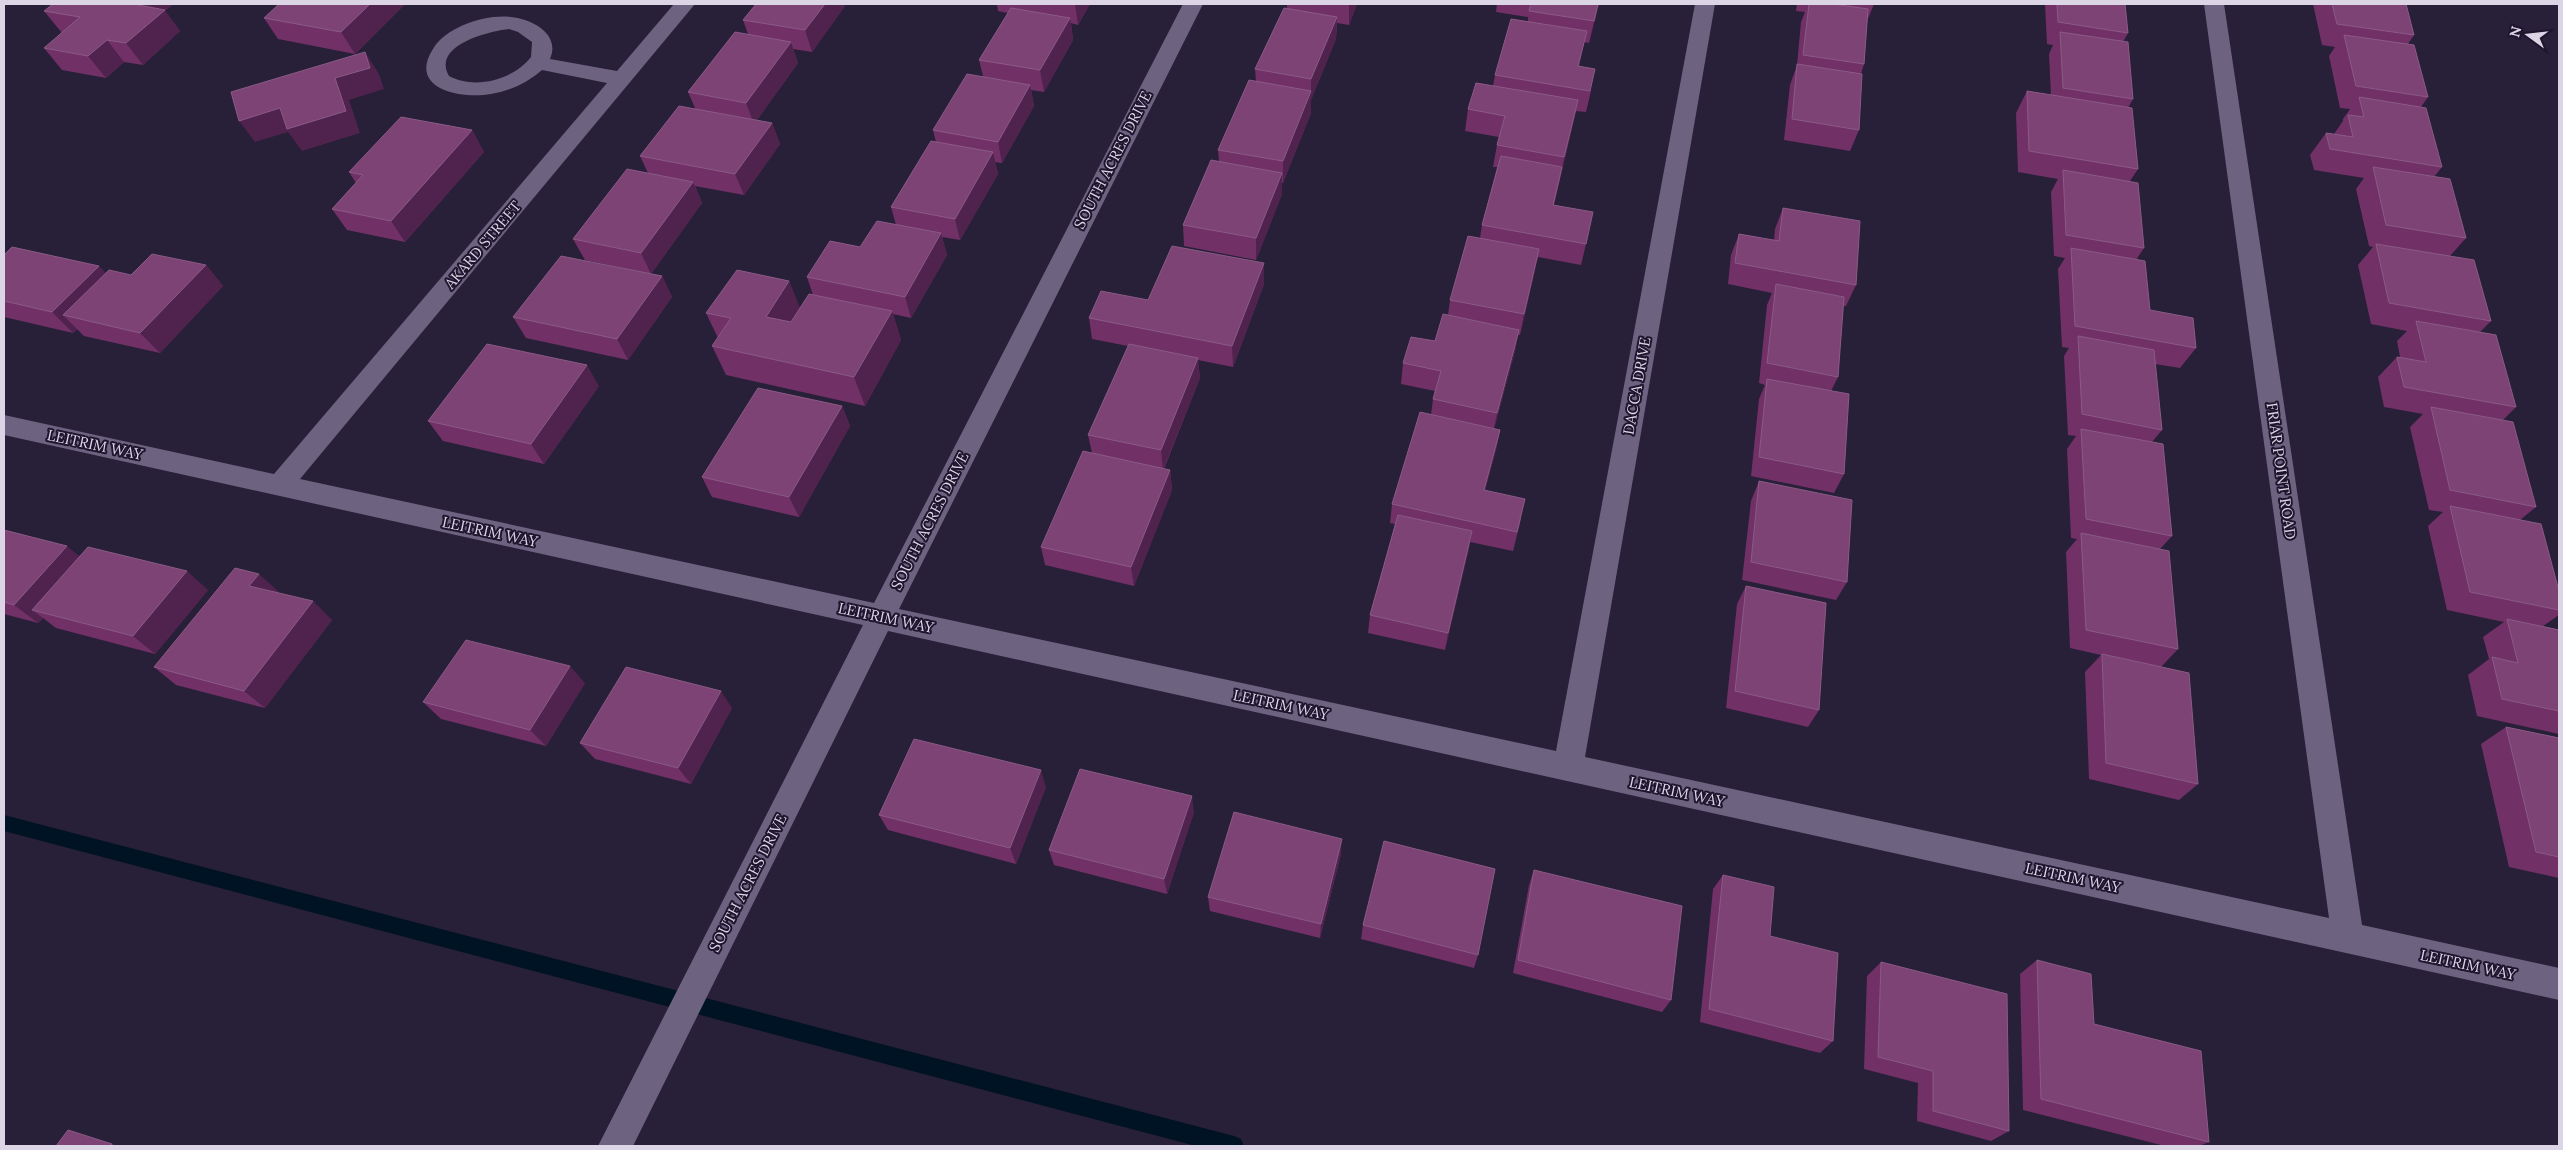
<svg xmlns="http://www.w3.org/2000/svg" width="2563" height="1150" font-family="Lora,serif">
  <style>
    .lines { fill: none; stroke-linecap: round; stroke-linejoin: round }
    .stream { fill: #001324; fill-rule: evenodd }
    .minor { fill: #6d6381; fill-rule: evenodd }
    .wall { fill: #713167 }
    .shaded-wall { fill: #4f234e }
    .building { fill: #7c4374; stroke: #8b5a86 }
    .labels { text-anchor: middle; stroke-width: 4; stroke-linejoin: round; paint-order: stroke }
    .street-label { font-size: 15px; fill: #dbd5e6; stroke: #1f152e }
  </style>
  <rect width="100%" height="100%" fill="#281f38"/>
  <g class="lines">
    <path class="stream" d="M4 815 1234 1136 1241 1139 1244 1146H1196L4 831Z"/>
    <path class="minor" d="M674 4H695L300 479 874 603 1183 4H1203L899 609 1556 751 1695 4H1715L1585 757 2329 918 2204 4H2224L2362 925 2559 968V1000L888 631 633 1146H598L863 625 4 435V415L274 474 607 83 542 70C527 83 510 91 491 94 463 99 407 90 433 49 446 27 485 14 511 17 532 19 561 34 550 59L617 71ZM509 29 518 32 532 42 531 57C513 80 475 90 449 76 431 45 490 31 509 29Z"/>
  </g>
  <path class="wall" d="M53 4H173L165 11 180 31 143 65 124 62 106 78 62 70 44 48 62 33 44 11Z
    M405 4 355 54 278 39 264 18Z
    M997 4H1090L1078 25 1071 23 1073 40 1044 92 1031 90 1034 106 1002 163 995 162 998 174 960 240 942 237 947 255 911 318 893 314 901 340 865 406 726 375 712 346 718 338 706 313 789 281 800 309 813 295 807 277 860 247 896 225 891 207 936 142 933 130 983 76 979 60 1008 13 998 11Z
    M1287 4H1357L1349 25 1337 23 1336 39 1311 100V113L1283 183H1282V194L1256 260 1184 246 1183 225 1219 162 1218 150 1256 82 1255 69 1287 9Z
    M1497 4H1599L1589 43 1584 42 1579 66 1591 91 1586 112 1576 111 1554 205 1586 244 1581 265 1538 257 1520 335H1518L1515 351 1494 429 1500 430 1496 450 1485 490 1521 519 1513 551 1470 542 1445 650 1368 633 1370 615 1395 524 1390 523 1392 504 1431 415 1433 399 1435 391 1401 384 1403 363 1435 341 1448 315 1450 300 1480 238 1482 225 1497 167H1493L1497 145 1499 137 1465 131 1468 109 1493 86 1495 75 1528 21V17L1496 12Z
    M1797 4H1874L1867 21 1864 64 1861 74 1859 130 1850 151 1784 140 1790 85 1797 65 1801 22 1805 12 1796 11Z
    M2045 4H2125L2128 33 2123 42 2133 99 2128 108 2138 169 2130 181 2144 248 2136 260 2150 310 2196 348 2180 368 2155 364 2162 430 2152 442 2172 536 2160 549 2178 649 2161 667 2198 784 2179 800 2089 779 2085 672 2101 655 2070 648 2066 552 2077 539 2071 538 2067 449 2076 436 2068 435 2064 356 2069 348 2062 347 2058 269 2065 258 2054 256 2051 192 2058 179 2018 172 2016 113 2027 91 2051 95 2049 54 2053 45 2047 44Z
    M2313 4H2406L2414 35 2408 44 2428 97 2421 107 2442 167 2434 177 2466 238 2450 256 2491 321 2480 332 2516 407 2503 420 2536 507 2520 520 2559 591V615L2543 626 2559 630V734L2477 716 2468 675 2489 659 2483 637 2504 622 2447 610 2428 526 2443 512 2429 510 2410 427 2423 414 2384 407 2378 377 2397 357H2400L2397 341 2407 331 2371 324 2358 265 2373 247 2369 246 2356 189 2364 178 2314 170 2310 155 2326 133 2334 134 2343 121V119L2350 109 2340 108 2329 56 2335 47 2322 45Z
    M845 6 812 52 793 49 798 63 757 120 772 123 780 144 744 195 695 186 702 203 651 274 585 260 573 239 648 173 640 156 695 108 688 92 748 34 743 20Z
    M472 130 484 152 405 242 347 230 332 209 356 183 349 172Z
    M1783 208 1856 285 1846 306H1843L1838 377 1831 391 1844 474 1834 493 1751 476 1759 399 1765 385 1759 383 1767 305 1772 293 1728 284 1731 255 1739 234 1774 240 1775 229Z
    M4 255 106 274 131 275 206 265 223 286 160 353 84 336 77 329 73 333 4 317Z
    M1264 263V284L1233 367 1198 360 1200 378 1164 469 1170 470 1172 490 1134 586 1045 565 1041 547 1092 453 1088 435 1128 346 1092 339 1089 318 1148 300Z
    M662 276 672 297 628 360 526 338 513 317Z
    M599 386 544 464 443 441 428 421Z
    M842 406 850 426 799 517 712 497 702 477Z
    M1759 481 1847 582 1836 600 1742 580 1751 501Z
    M4 530 80 556 208 590 155 654 56 628 43 618 38 623 4 614Z
    M1746 586 1819 710 1808 727 1726 708 1737 604Z
    M279 592 278 593 332 620 265 708 176 685 154 667Z
    M585 683 546 746 441 719 423 702Z
    M732 708 691 784 595 759 580 743Z
    M2506 727 2559 738V878L2509 867 2481 744Z
    M1046 787 1016 864 888 830 879 815Z
    M1194 812 1167 894 1054 865 1049 850Z
    M1341 854 1320 938 1210 911 1208 897Z
    M1534 870 1671 1000 1662 1012 1513 973 1529 885Z
    M1723 875 1770 936 1833 1041 1820 1053 1700 1022 1713 889Z
    M1363 925 1478 955 1474 968 1361 939Z
    M2037 960 2094 1024 2209 1142 2199 1146H2165L2023 1110 2020 974Z
    M1881 962 2009 1131 1991 1141 1917 1121 1918 1083 1864 1069 1867 976Z"/>
  <path class="shaded-wall" d="M133 4H173L165 11 180 31 143 65 126 43Z
    M370 4H405L355 54 341 32Z
    M825 4H845V6L812 52 805 30Z
    M1075 4H1090L1078 25Z
    M1349 4H1357L1349 25Z
    M1598 4H1599L1589 43 1594 21Z
    M1337 17 1336 39 1311 100V113L1283 183V161L1311 92V79Z
    M1070 18 1073 40 1044 92 1040 70Z
    M1587 31 1582 52 1574 88 1578 66Z
    M107 40 124 62 106 78 88 56Z
    M791 42 798 63 754 124 746 103Z
    M365 52 379 74 384 89 349 100 360 133 302 151 288 132 255 142 239 121 335 78Z
    M1030 85 1034 106 1002 163 998 142Z
    M1578 100 1573 122 1560 178 1564 157Z
    M772 123 780 144 744 195 735 174Z
    M472 130 484 152 405 242 391 221Z
    M993 152 998 174 960 240 955 219Z
    M1282 173V194L1256 260V238Z
    M693 182 702 203 651 274 641 253Z
    M941 233 947 255 911 318 905 297Z
    M1539 249 1535 270 1520 335 1524 314Z
    M1264 263V284L1233 367 1232 346Z
    M206 265 223 286 160 353 140 333Z
    M99 266 119 287 63 315 77 329 73 333 52 312Z
    M662 276 672 297 628 360 617 339Z
    M789 281 801 310 778 346 766 317Z
    M892 311 901 340 865 406 854 377Z
    M1519 330 1515 351 1493 433 1497 413Z
    M1198 358 1200 378 1163 470 1161 450Z
    M587 365 599 386 544 464 531 444Z
    M842 406 850 426 799 517 789 497Z
    M1500 430 1496 450 1480 509 1484 490Z
    M1170 470 1172 490 1134 586 1131 567Z
    M1472 531 1469 550 1445 650 1448 633Z
    M67 546 90 565 32 610 43 618 38 623 14 605Z
    M187 571 208 590 155 654 133 636Z
    M259 574 279 592 269 604 249 586Z
    M313 601 332 620 265 708 244 691Z
    M570 666 585 683 546 746 530 730Z
    M721 691 732 708 691 784 678 768Z
    M1041 770 1046 787 1016 864 1010 848Z
    M1192 796 1194 812 1167 894 1164 879Z
    M1342 839 1341 854 1320 938 1321 924Z
    M112 1144 119 1146H111Z"/>
  <path class="building" d="M53 4H133L165 10 126 43 107 40 88 56 44 48 80 17 44 11Z
    M279 4H370L341 32 264 18Z
    M756 4H825L805 30 743 20Z
    M1531 4H1598L1594 21 1529 11Z
    M1809 4H1833L1868 9 1864 64 1803 55Z
    M2057 4H2125L2128 33 2058 22Z
    M2332 4H2406L2414 35 2337 24Z
    M1011 8 1070 18 1040 70 979 60Z
    M1284 8 1337 17 1311 79 1255 69Z
    M1511 19 1587 31 1578 66 1595 69 1590 91 1495 75Z
    M735 32 791 42 746 103 688 92Z
    M2060 32 2128 42 2133 99 2063 88Z
    M2344 35 2414 45 2428 97 2356 86Z
    M365 52 370 68 335 78 346 111 287 129 280 108 239 121 231 92Z
    M1797 64 1862 74 1859 130 1792 119Z
    M967 74 1030 85 998 142 933 130Z
    M1249 80 1311 91 1283 161 1218 150Z
    M1476 83 1578 100 1564 157 1497 145 1505 116 1468 109Z
    M2027 91 2132 108 2138 169 2029 151Z
    M2359 97 2426 108 2442 167 2330 149 2326 133 2353 137 2348 115 2364 117Z
    M679 106 772 123 735 174 640 156Z
    M401 117 472 130 391 221 332 209 363 175 349 172Z
    M931 141 993 152 955 219 891 207Z
    M1501 156 1562 167 1553 205 1593 212 1586 244 1482 225Z
    M1211 160 1282 173 1256 238 1183 225Z
    M2373 167 2450 179 2466 238 2386 225Z
    M627 169 693 182 641 253 573 239Z
    M2063 170 2138 183 2144 248 2066 235Z
    M1783 208 1860 221 1856 285 1735 263 1739 234 1779 241Z
    M877 221 941 233 905 297 807 277 830 241 860 247Z
    M1468 236 1539 249 1524 314 1450 300Z
    M2376 244 2474 260 2491 321 2389 303Z
    M1172 246 1264 263 1232 346 1089 318 1101 291 1148 300Z
    M12 247 99 266 52 312 4 301V255Z
    M2071 248 2145 261 2150 310 2193 318 2196 348 2075 326Z
    M152 254 206 265 140 333 63 315 109 270 131 275Z
    M561 256 662 276 617 339 513 317Z
    M737 270 789 281 766 317 791 322 809 294 892 311 854 377 712 346 731 318 706 313Z
    M1776 284 1844 297 1838 377 1767 363Z
    M1443 314 1519 330 1497 413 1433 399 1441 371 1403 363 1411 337 1435 341Z
    M2416 321 2496 335 2516 407 2404 387 2397 357 2426 362Z
    M2078 336 2154 350 2162 430 2082 414Z
    M487 344 587 365 531 444 428 421Z
    M1129 344 1198 358 1161 450 1088 435Z
    M1767 379 1849 394 1844 474 1759 457Z
    M758 388 842 406 789 497 702 477Z
    M2431 407 2513 422 2536 507 2450 490Z
    M1420 412 1500 430 1484 490 1525 499 1517 532 1392 504Z
    M2081 429 2163 444 2172 536 2086 519Z
    M1083 451 1170 470 1131 567 1041 547Z
    M1759 481 1852 500 1847 582 1751 562Z
    M2450 506 2541 524 2559 591V610L2470 592Z
    M1398 515 1472 531 1448 633 1370 615Z
    M4 530 67 546 14 605 4 602Z
    M2081 533 2169 551 2178 649 2086 630Z
    M88 547 187 571 133 636 32 610Z
    M235 568 259 574 249 586 313 601 244 691 154 667Z
    M1746 586 1826 603 1819 710 1735 691Z
    M2507 619 2559 630V711L2502 699 2492 657 2518 663Z
    M466 640 570 666 530 730 423 702Z
    M2102 654 2189 673 2198 784 2106 763Z
    M626 667 721 691 678 768 580 743Z
    M2506 727 2559 738V857L2536 852Z
    M914 739 1041 770 1010 848 879 815Z
    M1080 769 1192 796 1164 879 1049 850Z
    M1234 812 1342 839 1321 924 1208 897Z
    M1384 841 1495 869 1478 955 1363 925Z
    M1534 870 1682 906 1671 1000 1518 960Z
    M1723 875 1774 887 1770 936 1838 953 1833 1041 1709 1009Z
    M2037 960 2091 974 2094 1024 2201 1051 2209 1142 2041 1099Z
    M1881 962 2007 994 2009 1131 1933 1111V1071L1878 1057Z
    M68 1130 112 1144 111 1146H56Z"/>
  <g class="labels">
    <g class="street-label">
      <text transform="translate(1113 160) rotate(-63)" y="5">SOUTH ACRES DRIVE</text>
      <text transform="translate(483 245) rotate(-50)" y="5">AKARD STREET</text>
      <text transform="translate(1637 386) rotate(-80)" y="5">DACCA DRIVE</text>
      <text transform="translate(95 445) rotate(12)" y="5">LEITRIM WAY</text>
      <text transform="translate(2281 471) rotate(82)" y="5">FRIAR POINT ROAD</text>
      <text transform="translate(930 521) rotate(-63)" y="5">SOUTH ACRES DRIVE</text>
      <text transform="translate(490 532) rotate(12)" y="5">LEITRIM WAY</text>
      <text transform="translate(886 618) rotate(12)" y="5">LEITRIM WAY</text>
      <text transform="translate(1281 705) rotate(12)" y="5">LEITRIM WAY</text>
      <text transform="translate(1677 792) rotate(12)" y="5">LEITRIM WAY</text>
      <text transform="translate(2073 878) rotate(12)" y="5">LEITRIM WAY</text>
      <text transform="translate(748 883) rotate(-63)" y="5">SOUTH ACRES DRIVE</text>
      <text transform="translate(2468 965) rotate(12)" y="5">LEITRIM WAY</text>
    </g>
  </g>
  <rect width="2563" height="1150" fill="none" stroke="#dbd5e6" stroke-width="10"/>
  <g transform="translate(2528 35) rotate(285)" stroke="#1f152e" stroke-width="4" paint-order="stroke">
  <path d="M0-4L9 19L0 12L-9 19Z" fill="#dbd5e6"/>
  <text y="-8" font-size="14" font-weight="bold" text-anchor="middle" fill="#dbd5e6">N</text>
  </g>
</svg>
